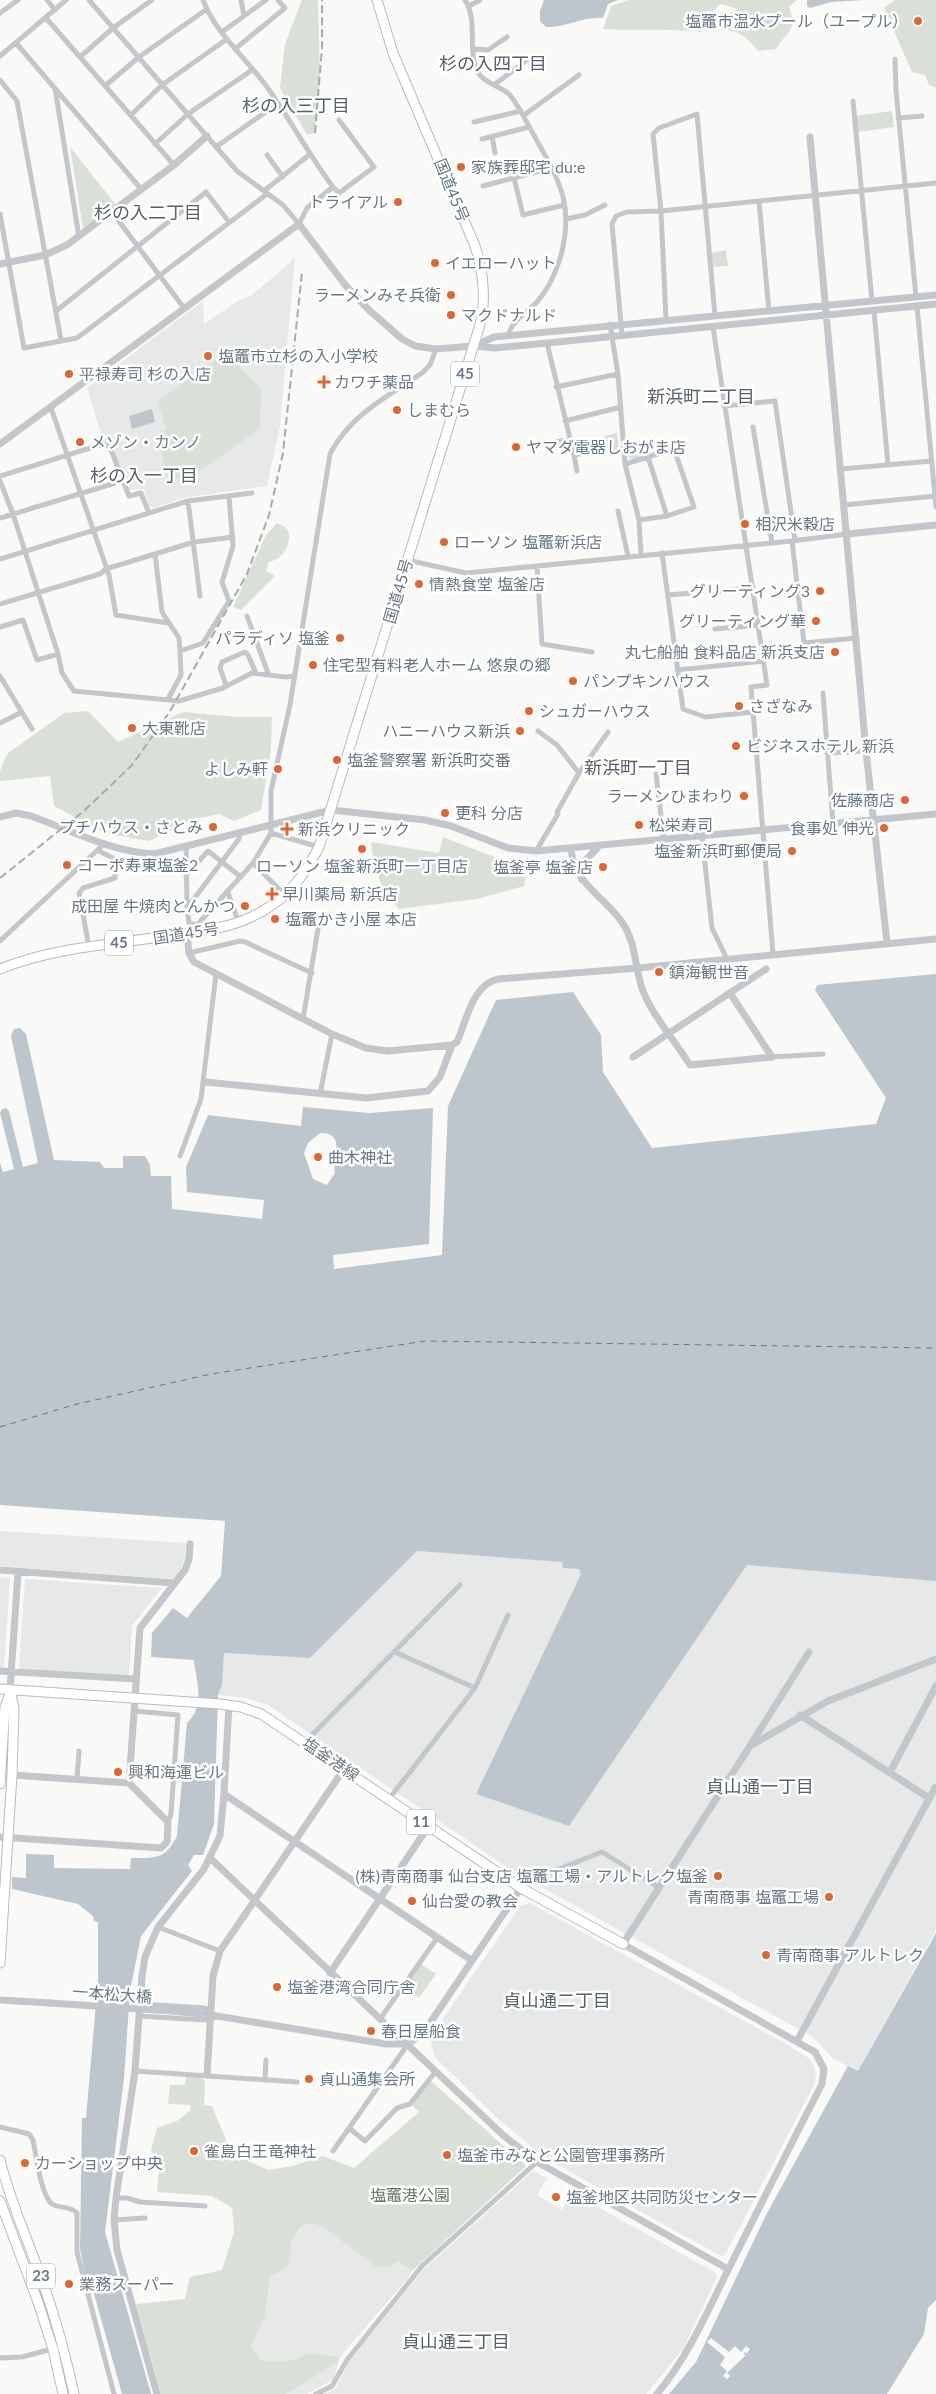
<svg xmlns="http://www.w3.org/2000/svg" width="936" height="2394" font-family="Lato,'Noto Sans JP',sans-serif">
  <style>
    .built { fill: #e7e8e8 }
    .green { fill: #dae0d8 }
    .water { fill: #bdc6cc; fill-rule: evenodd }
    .pier { fill: #f9f9f7 }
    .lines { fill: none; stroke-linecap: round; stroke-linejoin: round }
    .ferry { stroke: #657882; stroke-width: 1; stroke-dasharray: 6 5; stroke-linecap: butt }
    .primary-casing { stroke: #b8bcc0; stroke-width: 11 }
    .trunk-casing { stroke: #b8bbbe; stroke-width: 11 }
    .minor { stroke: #c3c6ca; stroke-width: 5 }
    .tertiary { stroke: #c3c6ca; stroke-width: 7 }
    .primary { stroke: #fff; stroke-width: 9 }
    .trunk { stroke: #fff; stroke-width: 9 }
    .rail { stroke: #a6abb1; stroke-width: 2; stroke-dasharray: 8 4; stroke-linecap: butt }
    .tertiary-bridge { stroke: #c3c6ca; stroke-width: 7 }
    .poi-dot { fill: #df6531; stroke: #fff; stroke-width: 2 }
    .labels { text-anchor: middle; stroke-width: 5; stroke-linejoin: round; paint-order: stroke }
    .shield { fill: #fff; stroke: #96a0ab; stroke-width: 1 }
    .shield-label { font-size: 15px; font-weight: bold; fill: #697887 }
    .poi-label { font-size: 16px; fill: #697887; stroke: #fff; text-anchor: start }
    .street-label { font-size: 16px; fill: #697887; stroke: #fff }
    .park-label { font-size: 16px; fill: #667964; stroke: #fff }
    .neighbourhood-label { font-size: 18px; fill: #57616c; stroke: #fff }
  </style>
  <rect width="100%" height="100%" fill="#f9f9f7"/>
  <path class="built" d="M295 258 280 426 267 486 183 498 153 508 149 506 144 489 129 490 112 445 103 440 87 388 203 301 204 324 239 300 251 296Z
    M0 1531 186 1543 185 1558 180 1570 173 1579 0 1566Z
    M417 1551 563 1562 580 1569 581 1574 476 1794 569 1826 747 1565 936 1580V1930L858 2071 833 2059 813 2037 514 1872 268 1705 246 1698 218 1695 222 1685 224 1653 310 1658Z
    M0 1577 10 1578 4 1668H0Z
    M25 1579 162 1588 132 1626 129 1675 19 1669Z
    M530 1903 786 2044 810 2059 813 2064 816 2076 815 2083 725 2255 722 2256 675 2231 544 2157 496 2117 435 2057 431 2043 434 2032 520 1906Z
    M533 2171 547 2178 537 2195 562 2210 571 2192 716 2273 717 2277 683 2349 646 2394H324L336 2388 348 2363 423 2270Z
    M310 2223 323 2227 376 2267H389L398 2262 412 2271 408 2278 340 2357 308 2353 295 2360 262 2361 251 2347 265 2316 270 2277 288 2266 292 2242 300 2227Z
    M338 2362 334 2379 307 2394H287Z"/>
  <path class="green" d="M302 0H318L320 76 315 133 307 135 280 88 285 44Z
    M628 0H797L789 7C798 31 787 31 776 49L758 51C744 33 737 30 715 29L721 17 738 9 721 4 714 10 702 32C669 28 636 31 603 29L611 6Z
    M895 0H936V88L929 85 925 75 912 72 884 8Z
    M892 111 894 127 857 132 855 116Z
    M70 147 116 205 83 229Z
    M726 250 728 266 712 267 711 253Z
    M226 353 261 389 260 429 185 481 167 473 156 435 166 429 158 401Z
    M617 433 619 450 608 454 604 436Z
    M647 442 650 453 634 459 628 457V449Z
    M277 523 285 527 289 533C290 547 283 559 269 562L266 571 275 576 241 610 233 607 266 535Z
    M88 711 118 742 183 712 238 717H272L271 750 261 810 234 821 219 814 195 819 149 841 104 833 54 806 50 776 0 781V771L7 754 64 713Z
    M443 837 527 870 524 886 477 899 399 909C378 882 375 875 371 842L439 853Z
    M421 1964 436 1974 419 1998 405 1988Z
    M186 2076 201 2077 205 2081 204 2105 212 2106 226 2140 248 2161 268 2170 293 2166 323 2156 354 2168 419 2112 412 2105 431 2081 526 2166 412 2271 398 2262 389 2267H376L323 2227 310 2223 300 2227 292 2242 288 2266 270 2277 265 2316 251 2347 262 2361 295 2360 308 2353 340 2357 338 2362 287 2394H161L136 2304 185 2299 190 2277 222 2270 234 2232 232 2208 212 2196 157 2192 159 2166 151 2150 157 2128 179 2120 190 2110 191 2105 168 2104 170 2085H185Z"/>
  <path class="water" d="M544 0H618L608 4 603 18C583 16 566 28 546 27L540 21V11Z
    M807 0H864L831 2 810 8 807 6Z
    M152 409 155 422 132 429 129 416Z
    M936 974V1581L747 1565 569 1826 476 1794 581 1574 579 1569 563 1568 562 1562 417 1551 310 1658 224 1653 222 1685 218 1695 214 1824 203 1855H194L188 1865 192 1871 141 1936 130 1991 124 2078 105 2232 151 2394H122L91 2283H87L80 2249 82 2118H86L98 1980V1922L94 1921 93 1916 78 1904 12 1889V1877L26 1878V1854L54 1855V1868L130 1869 131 1858C155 1858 165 1860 177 1836L187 1723C206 1705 196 1682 194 1660L151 1657 152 1633 173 1608 187 1618 221 1576 225 1521 0 1505V1163L3 1172 14 1169 0 1113 2 1109 6 1108 9 1111 23 1167 38 1163 11 1036 14 1029 20 1028 26 1034 54 1160 100 1162 104 1168H123V1156H145L150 1165 151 1176H171L172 1209 262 1219 264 1200 187 1192 186 1167 208 1115 301 1126 303 1107 369 1113 433 1108 429 1244 333 1255 334 1269 442 1255 448 1106 496 1000 573 992 601 1035 603 1072 652 1148 876 1124 886 1098 815 990 817 985ZM320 1133C347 1133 332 1157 335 1173L327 1185 313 1179 304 1153 308 1143Z
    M936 1933V2300L928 2308 924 2334 887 2394H669L696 2362 767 2213 848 2066 858 2071Z"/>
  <path class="pier" d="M711 2338 729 2352 735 2346 741 2352 746 2346 750 2349 747 2353 744 2352 745 2356 727 2373 730 2376 727 2379 723 2376 727 2371 720 2365 725 2357 707 2342Z"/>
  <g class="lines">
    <path class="ferry" d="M0 1427 77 1404 211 1374 425 1341 936 1348"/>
    <defs>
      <path id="primary" d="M0 1689 220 1704 241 1707 261 1714 521 1888 623 1944
        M0 1784 5 1707 10 1693
        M0 1963 12 1775 14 1708 10 1690
        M0 2160C10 2202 29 2242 43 2283 56 2319 66 2357 74 2394
        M0 2201 38 2302 53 2349 63 2394"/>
      <path id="trunk" d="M0 969C52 948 112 944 167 936 204 931 240 928 272 905 294 890 307 870 319 847L478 331C487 303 484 274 475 246L393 53 377 0"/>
    </defs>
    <use href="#primary" class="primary-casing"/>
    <use href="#trunk" class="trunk-casing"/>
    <path class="minor" d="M47 0 55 10
      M89 0 237 171 283 205 299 224 307 208 333 187C309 155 290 119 267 87 246 58 216 34 203 0
      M241 0 244 16
      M465 0C479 22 466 54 479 74 486 84 502 87 510 95 520 108 527 123 535 137 560 183 575 205 560 259 555 274 548 290 537 302 526 313 512 320 508 336
      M469 6 480 0
      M0 13 18 0
      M46 18 174 165
      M222 32 266 0
      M16 43 142 190
      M235 49 285 8 278 0
      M474 49 488 50 507 37
      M0 56 66 0
      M80 57 113 28 152 0
      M895 59 896 90 916 297
      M0 80 17 101 61 340
      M494 85 532 56
      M105 86 139 57 207 9
      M55 88 79 237
      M853 101 872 301
      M131 115 162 85 227 39
      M524 115 579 75
      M898 118 922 116
      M474 122 521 111
      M492 136 495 153
      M482 139 529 127
      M155 144 188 114 252 70
      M216 147 277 104
      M267 155 283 177
      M514 178 523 215 564 205
      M483 186 552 168
      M333 187 339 193 374 167 339 120
      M264 191 309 155
      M759 201 769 312
      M112 212 184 308
      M0 214 24 348 77 338 267 194
      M566 219 585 215 605 205
      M917 306 936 507
      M56 311 206 192 229 222
      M874 311 888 465
      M666 319 661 211 653 134 659 128 697 114 715 316
      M610 324 618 374 625 464 639 520 641 554
      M713 327 767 685 751 687 773 954
      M622 335 612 224 616 216 627 212 661 211 936 183
      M547 343 574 455 603 448
      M556 387 618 374
      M724 406 775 401 795 540
      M51 408 109 575 116 615 168 623
      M565 421 621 407
      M753 427 772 543
      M552 443 570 439
      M574 455 577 471
      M648 457 667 516
      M625 464 674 449 694 507 667 516 639 520
      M841 469 931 461
      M0 476 103 444 110 447 129 496 141 493 149 513
      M0 481 13 514 58 654 62 673 74 691 179 701 223 688 252 673 286 677 295 676
      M188 501 200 596
      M844 505 935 496
      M618 511 628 556
      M0 518 122 481
      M792 541 804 643 857 638
      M662 553 683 709 705 717 753 712
      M155 554 162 612 179 638 180 651 181 675 168 699
      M0 559 188 501 252 493
      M407 560 466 573 792 541 847 534
      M537 567 542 644 592 652
      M717 592 753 587
      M668 595 694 593
      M0 604 100 574 106 569 194 542 233 537
      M247 616 268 673
      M0 627 23 620 37 660 58 654
      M715 629 759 625
      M180 651 203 643 229 601 222 582 233 546 229 496
      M677 670 764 661
      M0 676 32 729
      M226 685 220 668 222 662 245 652 248 655 256 673
      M823 693 833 824
      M0 723 22 712
      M538 731 557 745 579 773
      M827 753 866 751
      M656 774 664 841
      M271 833 319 847
      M702 837 712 928 727 959
      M186 845 187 908 189 923 197 925
      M536 851 558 814 557 812 579 773 608 732
      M253 863 285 895
      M186 875 208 851 241 877
      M228 893 239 923
      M187 908 239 839 240 832
      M198 932 197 925 253 863 271 833V791L290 705 330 454C351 414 387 397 422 373L430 365 436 349
      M0 941 105 843
      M89 947 79 893 83 888 115 878V859L99 851
      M189 953 240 941 245 942 312 973
      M303 1019 318 929
      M772 1057 823 1054
      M320 1094 332 1034
      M180 1156 201 1099 216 974
      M395 1652 475 1688
      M135 1711 178 1715 171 1814 168 1822
      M305 1742 460 1585
      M77 1779 79 1751
      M389 1799 475 1688 508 1615
      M521 1888 539 1877 602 1852 658 1887
      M158 1927 220 1951
      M139 2016 205 2020 211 2015 205 2008 140 2004
      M380 2019 437 1938
      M135 2071 297 2082
      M265 2080 266 2060
      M0 2127 29 2134 33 2140C36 2154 41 2196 52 2204 60 2209 69 2205 77 2213V2252L114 2394
      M349 2128 365 2141 397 2108 410 2104 436 2071
      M333 2151 408 2044
      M116 2198H127L140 2202 205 2206
      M114 2220 145 2218
      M0 2358 22 2357 63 2346
      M316 2394 332 2386 347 2360 422 2266 537 2162"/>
    <path class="tertiary" d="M810 137 866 751 887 943
      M0 264 45 255 67 245 174 165 207 136
      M474 346 494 337 936 295
      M0 444 299 224 346 286 369 310 402 339 415 346 436 349 474 346 495 348 547 343 936 304
      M847 534 936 525
      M0 817 16 813 31 816C70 830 112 852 154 854L331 810 425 820 451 826 508 848 536 851 936 814
      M571 849C574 883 603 896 622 922 637 944 634 967 643 991 652 1015 676 1042 690 1065L772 1057 730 993
      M582 880 585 861 598 847
      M187 933 189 953 194 962 332 1034 366 1048 388 1051 452 1045 457 1042C467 1020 472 985 498 979L638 968 936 939
      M633 1057 766 969
      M205 1082 366 1098 428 1091 440 1077 452 1045
      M0 1570 174 1583
      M0 1671 136 1679
      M10 1690 18 1572
      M800 1715 929 1798
      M751 1744 809 1652
      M890 1772 936 1686
      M129 1783 140 1628 185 1570 189 1559 190 1544
      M224 1794 471 1960
      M0 1837 161 1848 167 1842 168 1822 129 1783 12 1775
      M210 1858 503 2135 537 2162 728 2269
      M330 1973 428 1827
      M0 2000 50 2003
      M172 2011 211 2015 386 2044H408L424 2032 521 1888
      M797 2041 935 1788
      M207 2075 213 1976 220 1951 344 1769
      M157 2394 117 2250 114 2220 116 2198 135 2071 142 1976 145 1957 158 1927 204 1869 220 1836 224 1794 229 1705
      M657 2394C691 2353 710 2305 734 2258 763 2200 792 2142 822 2084L824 2069 815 2052 623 1944 750 1746 828 1701 936 1659"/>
    <use href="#primary" class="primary"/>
    <use href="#trunk" class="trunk"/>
    <path class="rail" d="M315 133 322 48V0
      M0 878 85 810 132 765 169 713 247 574 269 515 283 453 302 272"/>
    <path class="tertiary-bridge" d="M50 2003 172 2011"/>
  </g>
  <g class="poi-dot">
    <circle cx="918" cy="21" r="5"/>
    <circle cx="461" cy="167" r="5"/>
    <circle cx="398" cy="202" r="5"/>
    <circle cx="435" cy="263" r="5"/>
    <circle cx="451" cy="295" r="5"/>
    <circle cx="451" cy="315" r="5"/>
    <circle cx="208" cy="356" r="5"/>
    <circle cx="69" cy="374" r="5"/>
    <path d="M321.5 374.5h5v5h5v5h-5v5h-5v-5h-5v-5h5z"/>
    <circle cx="397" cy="410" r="5"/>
    <circle cx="80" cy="442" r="5"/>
    <circle cx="516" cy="447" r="5"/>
    <circle cx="745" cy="524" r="5"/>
    <circle cx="444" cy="542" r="5"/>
    <circle cx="419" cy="584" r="5"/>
    <circle cx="820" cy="591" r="5"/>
    <circle cx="816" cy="621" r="5"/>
    <circle cx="340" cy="638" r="5"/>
    <circle cx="835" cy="652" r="5"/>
    <circle cx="313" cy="665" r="5"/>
    <circle cx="573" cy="681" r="5"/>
    <circle cx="739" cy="706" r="5"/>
    <circle cx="529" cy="711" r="5"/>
    <circle cx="132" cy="728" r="5"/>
    <circle cx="520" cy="731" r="5"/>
    <circle cx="736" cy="746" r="5"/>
    <circle cx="337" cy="760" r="5"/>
    <circle cx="278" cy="769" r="5"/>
    <circle cx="744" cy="796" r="5"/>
    <circle cx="905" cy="800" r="5"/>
    <circle cx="445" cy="813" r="5"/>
    <circle cx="639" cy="825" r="5"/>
    <circle cx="213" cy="827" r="5"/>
    <circle cx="884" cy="828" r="5"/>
    <path d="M284.5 821.5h5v5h5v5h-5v5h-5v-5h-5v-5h5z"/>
    <circle cx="362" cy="849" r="5"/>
    <circle cx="792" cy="851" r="5"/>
    <circle cx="67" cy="865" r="5"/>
    <circle cx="603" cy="867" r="5"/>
    <path d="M269.5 886.5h5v5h5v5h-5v5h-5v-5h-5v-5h5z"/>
    <circle cx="245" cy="906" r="5"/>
    <circle cx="275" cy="919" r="5"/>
    <circle cx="659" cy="972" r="5"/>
    <circle cx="318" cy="1157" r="5"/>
    <circle cx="118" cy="1772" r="5"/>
    <circle cx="718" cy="1876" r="5"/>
    <circle cx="829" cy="1897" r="5"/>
    <circle cx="412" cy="1901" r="5"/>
    <circle cx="766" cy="1955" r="5"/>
    <circle cx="277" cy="1987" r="5"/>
    <circle cx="371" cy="2031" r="5"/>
    <circle cx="309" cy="2079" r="5"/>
    <circle cx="194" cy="2151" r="5"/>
    <circle cx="447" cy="2155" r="5"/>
    <circle cx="25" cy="2163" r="5"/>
    <circle cx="556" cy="2197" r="5"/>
    <circle cx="69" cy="2284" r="5"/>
  </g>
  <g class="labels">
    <g class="shield">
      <rect x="451" y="361.5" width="28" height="25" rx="4"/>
      <rect x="105" y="930.5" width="28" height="25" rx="4"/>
      <rect x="407" y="1809.5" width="28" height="25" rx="4"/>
      <rect x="27" y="2263.5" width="28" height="25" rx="4"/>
    </g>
    <g class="shield-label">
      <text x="465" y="379">45</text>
      <text x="119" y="948">45</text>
      <text x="421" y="1827">11</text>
      <text x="41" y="2281">23</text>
    </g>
    <g class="poi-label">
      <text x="908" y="27" text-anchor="end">塩竈市温水プール（ユープル）</text>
      <text x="471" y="173">家族葬邸宅 du:e</text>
      <text x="388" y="208" text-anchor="end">トライアル</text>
      <text x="445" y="269">イエローハット</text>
      <text x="441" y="301" text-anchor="end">ラーメンみそ兵衛</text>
      <text x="461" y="321">マクドナルド</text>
      <text x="218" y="362">塩竈市立杉の入小学校</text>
      <text x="79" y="380">平禄寿司 杉の入店</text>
      <text x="334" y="388">カワチ薬品</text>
      <text x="407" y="416">しまむら</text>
      <text x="90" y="448">メゾン・カンノ</text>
      <text x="526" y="453">ヤマダ電器しおがま店</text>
      <text x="755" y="530">相沢米穀店</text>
      <text x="454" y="548">ローソン 塩竈新浜店</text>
      <text x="429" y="590">情熱食堂 塩釜店</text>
      <text x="810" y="597" text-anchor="end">グリーティング3</text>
      <text x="806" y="627" text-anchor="end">グリーティング華</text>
      <text x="330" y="644" text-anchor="end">パラディソ 塩釜</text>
      <text x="825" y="658" text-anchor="end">丸七船舶 食料品店 新浜支店</text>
      <text x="323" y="671">住宅型有料老人ホーム 悠泉の郷</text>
      <text x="583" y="687">パンプキンハウス</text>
      <text x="749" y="712">さざなみ</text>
      <text x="539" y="717">シュガーハウス</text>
      <text x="142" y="734">大東靴店</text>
      <text x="510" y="737" text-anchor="end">ハニーハウス新浜</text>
      <text x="746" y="752">ビジネスホテル 新浜</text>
      <text x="347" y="766">塩釜警察署 新浜町交番</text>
      <text x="268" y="775" text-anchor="end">よしみ軒</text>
      <text x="734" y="802" text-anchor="end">ラーメンひまわり</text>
      <text x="895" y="806" text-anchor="end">佐藤商店</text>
      <text x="455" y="819">更科 分店</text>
      <text x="649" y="831">松栄寿司</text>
      <text x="203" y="833" text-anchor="end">プチハウス・さとみ</text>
      <text x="874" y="834" text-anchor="end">食事処 伸光</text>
      <text x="298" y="835">新浜クリニック</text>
      <text x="782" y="857" text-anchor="end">塩釜新浜町郵便局</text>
      <text x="77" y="871">コーポ寿東塩釜2</text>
      <text x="362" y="872" text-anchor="middle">ローソン 塩釜新浜町一丁目店</text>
      <text x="593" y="873" text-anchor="end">塩釜亭 塩釜店</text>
      <text x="282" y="900">早川薬局 新浜店</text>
      <text x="235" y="912" text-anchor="end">成田屋 牛焼肉とんかつ</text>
      <text x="285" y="925">塩竈かき小屋 本店</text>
      <text x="669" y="978">鎮海観世音</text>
      <text x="328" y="1163">曲木神社</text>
      <text x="128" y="1778">興和海運ビル</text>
      <text x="708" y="1882" text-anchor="end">(株)青南商事 仙台支店 塩竈工場・アルトレク塩釜</text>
      <text x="819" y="1903" text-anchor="end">青南商事 塩竈工場</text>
      <text x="422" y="1907">仙台愛の教会</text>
      <text x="776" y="1961">青南商事 アルトレク</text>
      <text x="287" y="1993">塩釜港湾合同庁舎</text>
      <text x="381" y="2037">春日屋船食</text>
      <text x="319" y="2085">貞山通集会所</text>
      <text x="204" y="2157">雀島白王竜神社</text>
      <text x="457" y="2161">塩釜市みなと公園管理事務所</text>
      <text x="35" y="2169">カーショップ中央</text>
      <text x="566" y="2203">塩釜地区共同防災センター</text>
      <text x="79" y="2290">業務スーパー</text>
    </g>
    <g class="street-label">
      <text transform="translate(452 190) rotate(68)" y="6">国道45号</text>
      <text transform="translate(398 591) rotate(-74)" y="6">国道45号</text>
      <text transform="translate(186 933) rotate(-9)" y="6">国道45号</text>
      <text transform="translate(331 1759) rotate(34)" y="6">塩釜港線</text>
      <text transform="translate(112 1994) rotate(4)" y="6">一本松大橋</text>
    </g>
    <g class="park-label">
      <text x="410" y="2201">塩竈港公園</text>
    </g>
    <g class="neighbourhood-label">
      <text x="493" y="70">杉の入四丁目</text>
      <text x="296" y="112">杉の入三丁目</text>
      <text x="148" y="219">杉の入二丁目</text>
      <text x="701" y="403">新浜町二丁目</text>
      <text x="144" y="482">杉の入一丁目</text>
      <text x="638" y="774">新浜町一丁目</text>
      <text x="760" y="1793">貞山通一丁目</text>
      <text x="557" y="2007">貞山通二丁目</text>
      <text x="456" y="2348">貞山通三丁目</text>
    </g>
  </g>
</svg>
